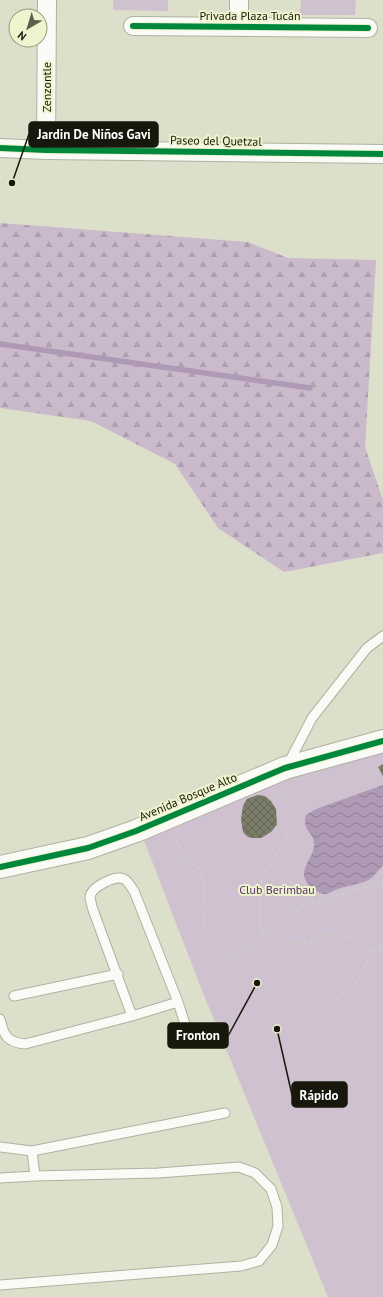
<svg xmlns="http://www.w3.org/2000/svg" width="383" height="1297" font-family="'PT Sans',sans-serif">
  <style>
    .forest { fill: url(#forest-firs) }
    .green { fill: #d0c1d0 }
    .water { fill: url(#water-waves) }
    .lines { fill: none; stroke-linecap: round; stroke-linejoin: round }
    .stream { stroke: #af9ab5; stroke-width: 5.5 }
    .building { fill: url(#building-cross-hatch) }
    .service-casing { stroke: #afb2a1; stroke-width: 11 }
    .minor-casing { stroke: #afb2a1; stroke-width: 20 }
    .tertiary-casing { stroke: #afb2a1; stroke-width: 24 }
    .path { stroke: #cccdc6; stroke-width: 2.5; stroke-dasharray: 3 3; stroke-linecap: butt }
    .service { stroke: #fafaf7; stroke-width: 9 }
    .minor { stroke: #fafaf7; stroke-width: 18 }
    .tertiary { stroke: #fafaf7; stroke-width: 22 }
    .cycleway-casing { stroke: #eff4ce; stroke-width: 8 }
    .cycleway { stroke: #00873e; stroke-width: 6 }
    .labels { text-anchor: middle; stroke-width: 4; stroke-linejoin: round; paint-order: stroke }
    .street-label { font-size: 12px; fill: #17180b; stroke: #eff4ce }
    .park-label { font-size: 12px; fill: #572e6a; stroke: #eff4ce }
    .leader { fill: none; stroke: #17180b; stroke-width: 1.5 }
    .callout-dot { fill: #17180b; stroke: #eff4ce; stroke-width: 1.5 }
    .callout { fill: #17180b; stroke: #17180b; stroke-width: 1.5 }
    .callout-label { font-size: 13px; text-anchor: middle; font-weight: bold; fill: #fff }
  </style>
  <defs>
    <pattern id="forest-firs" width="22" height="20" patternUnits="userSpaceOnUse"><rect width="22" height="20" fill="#cabacb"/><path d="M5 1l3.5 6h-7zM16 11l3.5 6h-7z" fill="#ad9fad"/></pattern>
    <pattern id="water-waves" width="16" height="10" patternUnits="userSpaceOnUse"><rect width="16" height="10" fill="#af9ab5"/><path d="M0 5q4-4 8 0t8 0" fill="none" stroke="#8d7d91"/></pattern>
    <pattern id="building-cross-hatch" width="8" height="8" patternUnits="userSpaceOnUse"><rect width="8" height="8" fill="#7b7d68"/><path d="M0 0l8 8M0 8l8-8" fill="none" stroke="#646554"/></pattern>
  </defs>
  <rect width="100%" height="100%" fill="#dcdfc9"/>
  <path class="forest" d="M0 223 248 242 288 258 376 260 365 447 383 500V553L284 572 218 528 175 464 91 421 0 408Z"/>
  <path class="green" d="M113 0H168V11L113 10Z
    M301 0H356L355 15H300Z
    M383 745V1297H328L201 988 140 830Z"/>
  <path class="water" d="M383 785V865C379 870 375 875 370 879 363 884 347 885 338 889 334 890 330 893 326 894 320 895 309 887 306 881 299 869 313 858 314 846 316 833 301 831 306 815L316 809Z"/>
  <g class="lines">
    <path class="stream" d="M0 344 310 388"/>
  </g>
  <path class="building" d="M383 764V776L378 767Z
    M257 795 265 796 271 801 276 809 277 825 271 832 261 838H253L248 837 243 832 241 819 243 806 247 799Z"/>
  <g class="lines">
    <defs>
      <path id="service" d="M287 766 312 718 367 648 383 636
        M14 996 118 974
        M132 1016 92 907C92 904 90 900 90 897 91 887 115 875 124 879 128 881 131 887 134 891L178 1002 191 1043
        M0 1019C4 1036 7 1042 25 1044L132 1016 178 1002
        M0 1147 32 1151 35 1176 158 1173 239 1167 255 1173 271 1189 277 1207 278 1226 272 1245 259 1261 241 1266 0 1285
        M32 1151 225 1113
        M0 1178 35 1176"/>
      <path id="minor" d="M239 0V27
        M133 26 368 28
        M0 148 46 150 383 154
        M46 150 47 0"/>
      <path id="tertiary" d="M0 867 88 848 136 831 285 768 383 741"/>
    </defs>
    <use href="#service" class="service-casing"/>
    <use href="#minor" class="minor-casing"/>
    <use href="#tertiary" class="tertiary-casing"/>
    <path class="path" d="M275 827 288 834
      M181 835 177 841 182 856 193 863 202 872 204 885 203 929 212 947 222 954 233 955 243 953 279 918 312 903 383 881
      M261 936 259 894 262 875 273 861 282 845 291 828 290 803 279 794H276
      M292 942 308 943 322 936 331 933 357 939 367 952
      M332 1010 342 992 350 988 361 977 367 961V952L379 948 383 949"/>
    <use href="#service" class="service"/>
    <use href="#minor" class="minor"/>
    <use href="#tertiary" class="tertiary"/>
    <defs>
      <path id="cycleway" d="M133 26 368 28
        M0 148 46 150 383 154
        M0 867 88 848 136 831 285 768 383 741"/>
    </defs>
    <use href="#cycleway" class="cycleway-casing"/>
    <use href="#cycleway" class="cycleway"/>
  </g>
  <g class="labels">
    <g class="street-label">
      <text x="250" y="20">Privada Plaza Tucán</text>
      <text transform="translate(47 87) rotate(-90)" y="4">Zenzontle</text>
      <text transform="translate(216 141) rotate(1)" y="4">Paseo del Quetzal</text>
      <text transform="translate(188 797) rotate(-23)" y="4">Avenida Bosque Alto</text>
    </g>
    <g class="park-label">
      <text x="277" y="894">Club Berimbau</text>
    </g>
  </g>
  <path class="leader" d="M12 183L29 134M257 983L228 1036M277 1029L292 1095"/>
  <g class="callout-dot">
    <circle cx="12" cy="183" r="4"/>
    <circle cx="257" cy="983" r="4"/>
    <circle cx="277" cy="1029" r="4"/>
  </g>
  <g class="callout">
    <rect x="29" y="122" width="129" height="25" rx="4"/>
    <rect x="168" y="1023" width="60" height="25" rx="4"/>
    <rect x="292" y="1082" width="55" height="25" rx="4"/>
  </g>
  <g class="callout-label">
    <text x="94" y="139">Jardin De Niños Gavi</text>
    <text x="198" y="1040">Fronton</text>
    <text x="319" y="1100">Rápido</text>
  </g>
  <g transform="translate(28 28) rotate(218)"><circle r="19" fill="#eff4ce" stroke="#999c80"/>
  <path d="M0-3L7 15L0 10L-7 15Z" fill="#5c5e4e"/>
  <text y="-6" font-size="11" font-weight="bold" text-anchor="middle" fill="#17180b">N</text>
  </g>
</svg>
